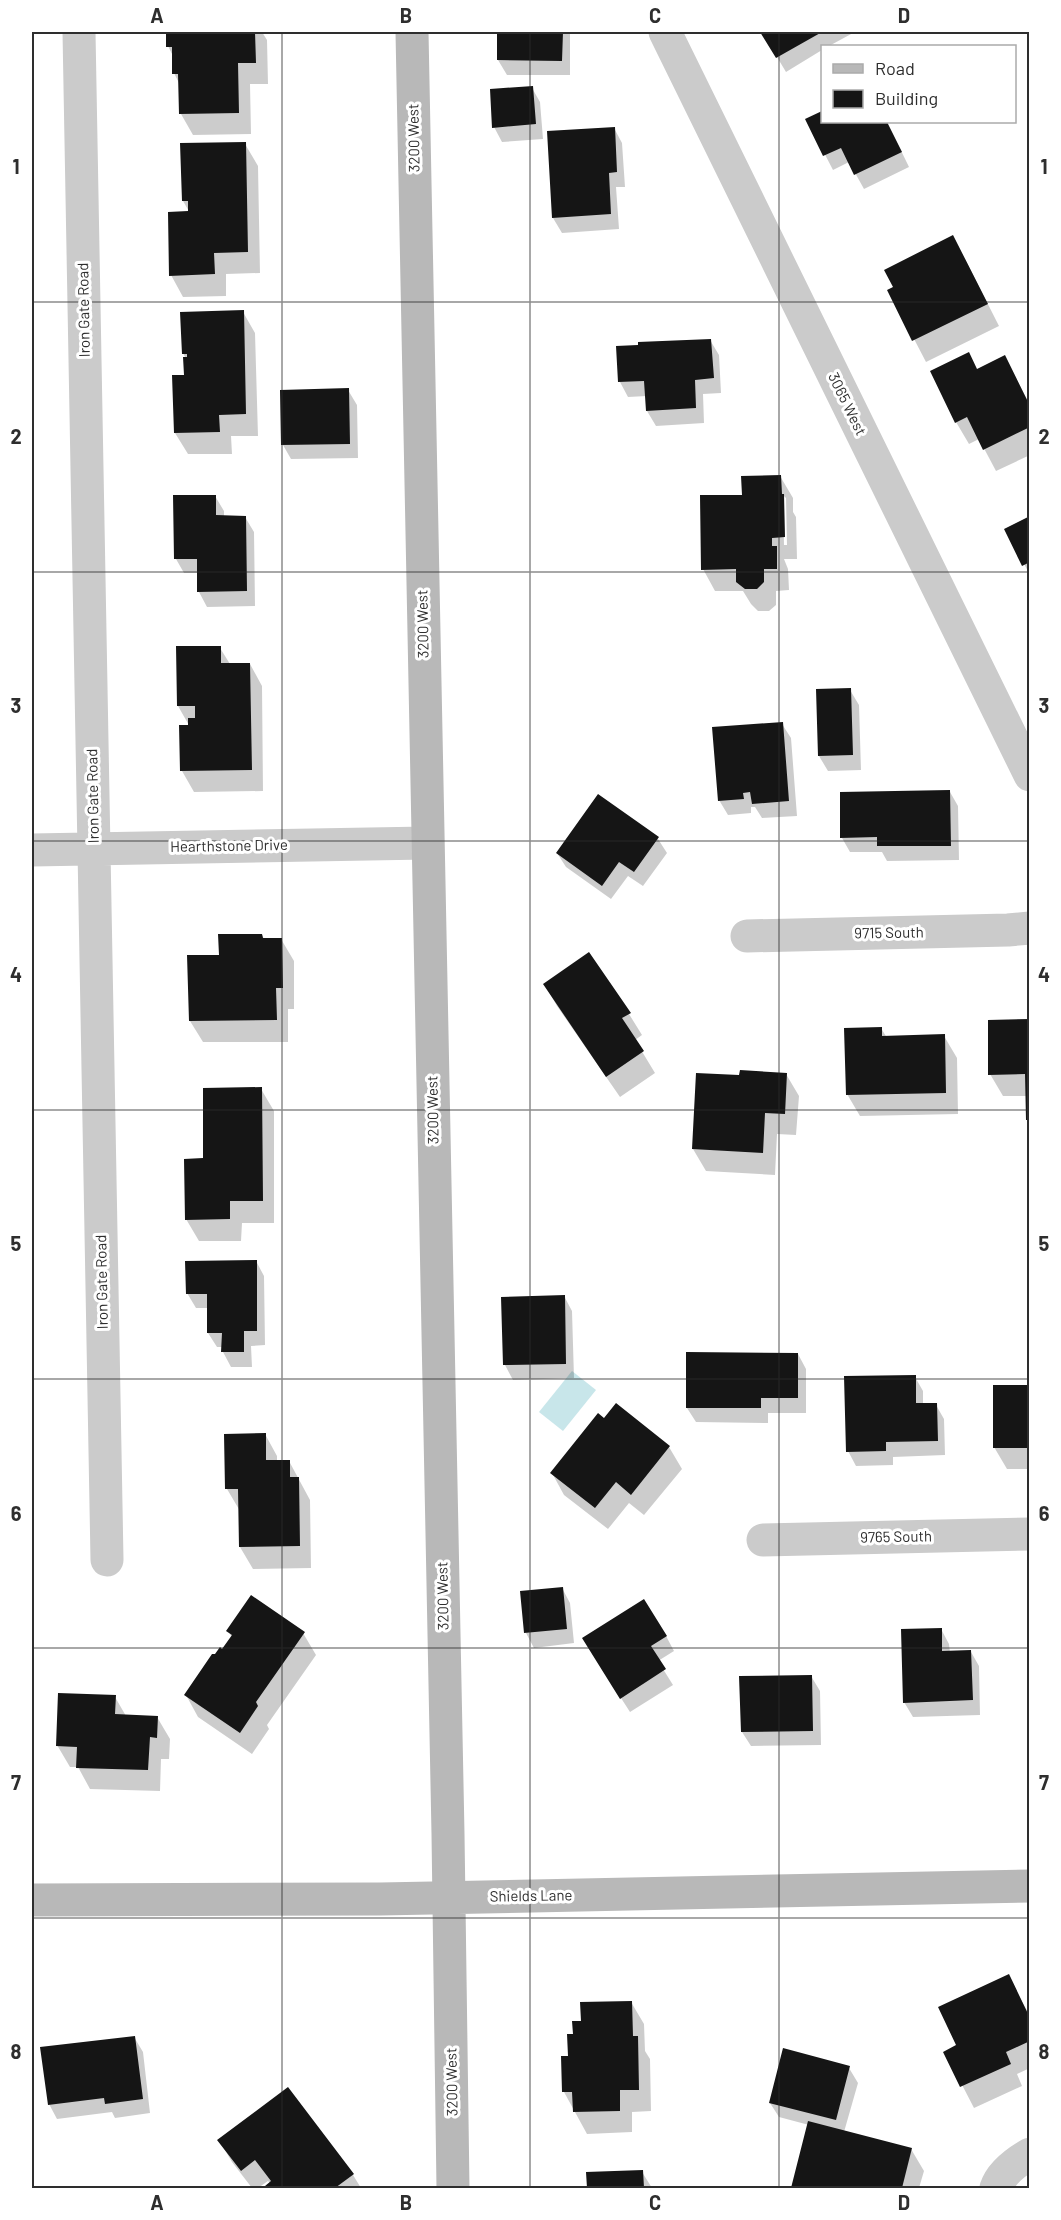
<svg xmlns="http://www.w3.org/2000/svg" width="1061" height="2220" font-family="Barlow,sans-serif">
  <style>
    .water { fill: #c8e6ea }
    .shadow { fill: #0003; fill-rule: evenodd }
    .building { fill: #151515 }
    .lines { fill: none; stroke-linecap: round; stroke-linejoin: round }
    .street { stroke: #cbcbcb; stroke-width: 33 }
    .secondary { stroke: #b8b8b8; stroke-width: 33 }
    .grid { fill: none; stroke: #2e2e2e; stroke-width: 1.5; stroke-opacity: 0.55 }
    .labels { text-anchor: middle; stroke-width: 6; stroke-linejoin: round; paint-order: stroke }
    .street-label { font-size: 15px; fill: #2e2e2e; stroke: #fff }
    .neatline { fill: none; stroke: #2e2e2e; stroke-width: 2 }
    .grid-label { font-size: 20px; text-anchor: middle; font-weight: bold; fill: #2e2e2e }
  </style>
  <rect width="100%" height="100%" fill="#fff"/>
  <path class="water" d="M572 1371 596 1390 563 1431 539 1412Z"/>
  <path class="shadow" d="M167 32H262L267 40 268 84H250L251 134 193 135 181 114 180 85 174 73 173 56 168 46Z
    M499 32H570V75H507L498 60Z
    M762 32H852L853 33 829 46H822V50L786 72Z
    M532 88 540 102 543 139 502 142 494 127Z
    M822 112V122H887L909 167 864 189 849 162 833 170 807 120Z
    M614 128 622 143 625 187H616L619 229 562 233 553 218 548 132Z
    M245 144 258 166 260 273 226 274V296L183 297 171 275 190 213 183 201Z
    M965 259 999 326 926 362 889 291Z
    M243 312 255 333 258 436H231L232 454H188L175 433 185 376 186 359 183 353Z
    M710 340 719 355 721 393 703 394 704 423 656 426 647 411V396L628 397 620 382 618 347Z
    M1005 357 1030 405V455L996 471 979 439 969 444 956 422 978 370Z
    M348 390 357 405 358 458 291 459 283 445Z
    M780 476 793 498V512L796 517 797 559H784L788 569 789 590 776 591V605L769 611H758L751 604 743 591H715L703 569 743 496ZM783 495 786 498 787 545H784Z
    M215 496 224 511V517H245L254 532 255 606 207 607 199 592V573H184L176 559Z
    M1030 518V575L1006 530Z
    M220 648 230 664H250L262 686 263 791 194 792 182 771 190 727 178 706Z
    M850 690 859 705 861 770 828 771 819 756Z
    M782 724 791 738 797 816 762 818 755 807H751V813L728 815 719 800Z
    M950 792 958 806 959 860 887 861 882 852H850L842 838Z
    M598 796 658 839 667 853 643 886 628 876 611 899 566 867 557 853Z
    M262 935 264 939H281L294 961V1009H288V1042H203L190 1021 220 956Z
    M545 985 629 1014 642 1035 635 1040 655 1073 620 1097 557 1006Z
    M1030 1021V1124L1027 1120V1096H1003L990 1074Z
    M881 1028 887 1038 944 1036 957 1058 958 1114 860 1116 847 1094Z
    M786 1074 799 1096 796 1135 777 1134 775 1175 706 1171 693 1149 741 1076Z
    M261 1089 274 1111V1223H242L241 1241H199L186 1219 204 1160Z
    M256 1261 264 1276 265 1345 251 1346 252 1367H231L223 1352V1347H217L208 1333V1308H196L187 1293Z
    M564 1296 572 1311 574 1378 513 1380 505 1365Z
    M798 1354 806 1369V1413H768V1423L696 1422 687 1408Z
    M915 1377 923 1391V1405H936L944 1419 945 1455 893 1457V1465L856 1466 848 1451Z
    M1030 1387V1469H1007L994 1447Z
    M617 1405 669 1447 682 1469 644 1515 629 1503 608 1529 564 1495 552 1473 604 1421Z
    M265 1434 277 1456V1461H289L310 1500 311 1568 253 1569 240 1547V1511L227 1489Z
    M562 1588 570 1603 574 1643 534 1648 526 1633Z
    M941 1629 949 1644 950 1653 971 1652 979 1666 980 1715 913 1717 904 1702Z
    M228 1631 303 1633 316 1655 267 1725 269 1729 252 1754 198 1717 186 1695 232 1637Z
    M666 1636 674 1651 658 1661 673 1685 630 1712 592 1653Z
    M811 1676 820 1691 821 1745 751 1746 742 1732Z
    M115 1697 126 1716 157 1717 170 1739 169 1759H161L160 1791 90 1789 78 1767H70L57 1745Z
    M1008 1976 1030 2016V2068L1017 2074 1022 2086 974 2108 945 2052 958 2046Z
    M631 2002 644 2024 645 2051 650 2059 651 2111 632 2112V2132L587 2134 564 2092 575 2035 582 2022Z
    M134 2037 143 2052 150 2113 115 2118 112 2112 57 2119 49 2104Z
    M849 2068 858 2083 844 2132 911 2149 924 2171 919 2188H792L809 2125 779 2117 770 2103Z
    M219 2140 353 2175 361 2188H269L267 2186 271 2184 268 2181 258 2188H252L232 2162Z
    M642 2172 652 2188H588V2174Z"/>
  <path class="building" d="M166 32H255L256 63H238L239 113 179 114 178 74H172V47H166Z
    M497 32H563L562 61 497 60Z
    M760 32H822L776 58Z
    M533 86 536 124 492 128 490 89Z
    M822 111V122H887L902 152 854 175 841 148 823 156 805 119Z
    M615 127 617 172 609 173 611 214 552 218 547 131Z
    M246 142 248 252 214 253 215 274 169 276 168 212 188 211V201H182L180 143Z
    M953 235 988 304 912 341 887 290 893 287 884 270Z
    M244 310 246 414 219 415 220 432 174 433 172 375H184L183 357H187V354H182L180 312Z
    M711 339 714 378 695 380 696 408 646 411 644 381 618 382 616 346 638 345V342Z
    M969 352 977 369 1005 355 1030 406V427L983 450 967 417 955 423 930 371Z
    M349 388 350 444 281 445 280 390Z
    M781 475 782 494H784L785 537 772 538V546H777V569H764V582L757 589H745L736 582V569L701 570 700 495H742L741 476Z
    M173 495H216V515L246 516 247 591 197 592V559H174Z
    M1030 516V562L1022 566 1004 529Z
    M176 646H221V663H250L252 770 180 771 179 725H188V718H195V706H177Z
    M851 688 853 755 818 756 816 689Z
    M783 722 789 801 752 804 750 792 743 793 744 799 718 801 712 727Z
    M950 790 951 846H877V837L840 838V792Z
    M598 794 659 837 634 872 619 862 602 886 556 853Z
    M218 934H262L263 938H282L283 988H276L277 1020 189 1021 187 955H219Z
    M589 952 631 1013 622 1018 644 1051 606 1077 543 984Z
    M1030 1019V1120H1026L1025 1074 988 1075V1020Z
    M882 1027V1036L945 1034 946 1093 846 1095 844 1028Z
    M740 1070 787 1073 785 1114 765 1113 763 1153 692 1149 696 1073 739 1075Z
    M262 1087 263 1201H230V1219L185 1220 184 1159 203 1158V1088Z
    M257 1260V1331H244V1352H221L222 1333H207V1294H186L185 1261Z
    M565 1295 566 1364 503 1365 501 1297Z
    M686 1352 798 1353V1398H761V1408H686Z
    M916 1375V1403H937L938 1441 886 1442V1451L846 1452 844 1376Z
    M993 1385H1030V1448H993Z
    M616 1403 670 1446 631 1495 616 1482 595 1508 550 1473 598 1413 604 1418Z
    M266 1433V1460H290V1477H299L300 1546 239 1547 238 1489H225L224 1434Z
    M563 1587 567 1629 524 1633 520 1591Z
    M251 1595 305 1632 256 1702 258 1706 240 1733 184 1695 212 1654H215L220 1647 222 1649 232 1635 226 1631Z
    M644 1599 667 1636 651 1646 666 1669 620 1699 582 1638Z
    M942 1628V1651L971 1650 973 1700 903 1703 901 1629Z
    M812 1675 813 1731 741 1732 739 1676Z
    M58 1693 116 1695 115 1714 158 1716 157 1738 150 1737 148 1770 76 1768 77 1747 56 1746Z
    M1009 1974 1030 2018V2041L1006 2052 1011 2064 960 2087 943 2052 956 2045 938 2007Z
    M632 2001 633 2036H638L639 2090H620V2111L573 2112 572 2092H562L561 2056H568L567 2034H573L572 2021H581L580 2002Z
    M135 2036 143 2099 105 2104 104 2098 48 2105 40 2047Z
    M783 2048 850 2066 836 2120 769 2103Z
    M288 2087 354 2174 335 2188H268L265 2186 271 2181 255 2160 241 2171 217 2140Z
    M808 2121 912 2148 902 2188H791Z
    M643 2170 644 2188H587L586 2172Z"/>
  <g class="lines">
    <path class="street" d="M79 32 107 1560
      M665 32 1030 775
      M32 850 427 843
      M747 936 1008 930 1030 928
      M763 1540 1030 1534
      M996 2188C1001 2173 1016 2162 1030 2154"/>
    <path class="secondary" d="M412 32 448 1834 453 2188
      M32 1900 380 1899 1030 1886"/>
  </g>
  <path class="grid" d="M282 32V2188M530 32V2188M779 32V2188M32 302H1030M32 572H1030M32 841H1030M32 1110H1030M32 1379H1030M32 1648H1030M32 1918H1030"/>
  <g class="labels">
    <g class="street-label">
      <text transform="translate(414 138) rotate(-91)" y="5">3200 West</text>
      <text transform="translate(84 310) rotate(-91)" y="5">Iron Gate Road</text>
      <text transform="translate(847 404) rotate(64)" y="5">3065 West</text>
      <text transform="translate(423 624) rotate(-91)" y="5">3200 West</text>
      <text transform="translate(93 796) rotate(-91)" y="5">Iron Gate Road</text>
      <text transform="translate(229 846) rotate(-1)" y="5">Hearthstone Drive</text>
      <text transform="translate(889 933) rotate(-1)" y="5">9715 South</text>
      <text transform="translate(433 1110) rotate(-91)" y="5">3200 West</text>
      <text transform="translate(102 1282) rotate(-91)" y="5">Iron Gate Road</text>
      <text transform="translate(896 1537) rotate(-1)" y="5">9765 South</text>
      <text transform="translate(443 1596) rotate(-91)" y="5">3200 West</text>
      <text transform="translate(531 1896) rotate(-1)" y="5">Shields Lane</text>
      <text transform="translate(452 2082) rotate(-91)" y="5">3200 West</text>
    </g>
  </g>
  <rect width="1061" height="2220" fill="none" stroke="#ffffff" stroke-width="66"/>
  <rect x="821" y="45" width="195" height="78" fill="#ffffff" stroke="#ababab" stroke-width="1.5"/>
  <rect x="833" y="64" width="30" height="9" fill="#b8b8b8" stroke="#ababab" stroke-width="1.5"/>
  <text x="875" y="75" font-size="18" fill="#2e2e2e">Road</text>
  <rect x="833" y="90" width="30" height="18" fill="#151515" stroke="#ababab" stroke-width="1.5"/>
  <text x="875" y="105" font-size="18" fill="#2e2e2e">Building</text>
  <rect x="33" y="33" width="995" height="2154" class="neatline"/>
  <g class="grid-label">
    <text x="157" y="23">A</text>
    <text x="406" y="23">B</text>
    <text x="655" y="23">C</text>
    <text x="904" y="23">D</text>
    <text x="16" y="174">1</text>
    <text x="1044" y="174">1</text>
    <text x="16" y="444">2</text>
    <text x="1044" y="444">2</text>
    <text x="16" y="713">3</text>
    <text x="1044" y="713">3</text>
    <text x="16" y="982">4</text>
    <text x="1044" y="982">4</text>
    <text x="16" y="1251">5</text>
    <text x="1044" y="1251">5</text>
    <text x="16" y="1521">6</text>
    <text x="1044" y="1521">6</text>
    <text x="16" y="1790">7</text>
    <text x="1044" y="1790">7</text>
    <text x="16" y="2059">8</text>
    <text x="1044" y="2059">8</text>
    <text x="157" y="2210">A</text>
    <text x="406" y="2210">B</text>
    <text x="655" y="2210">C</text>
    <text x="904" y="2210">D</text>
  </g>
</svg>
